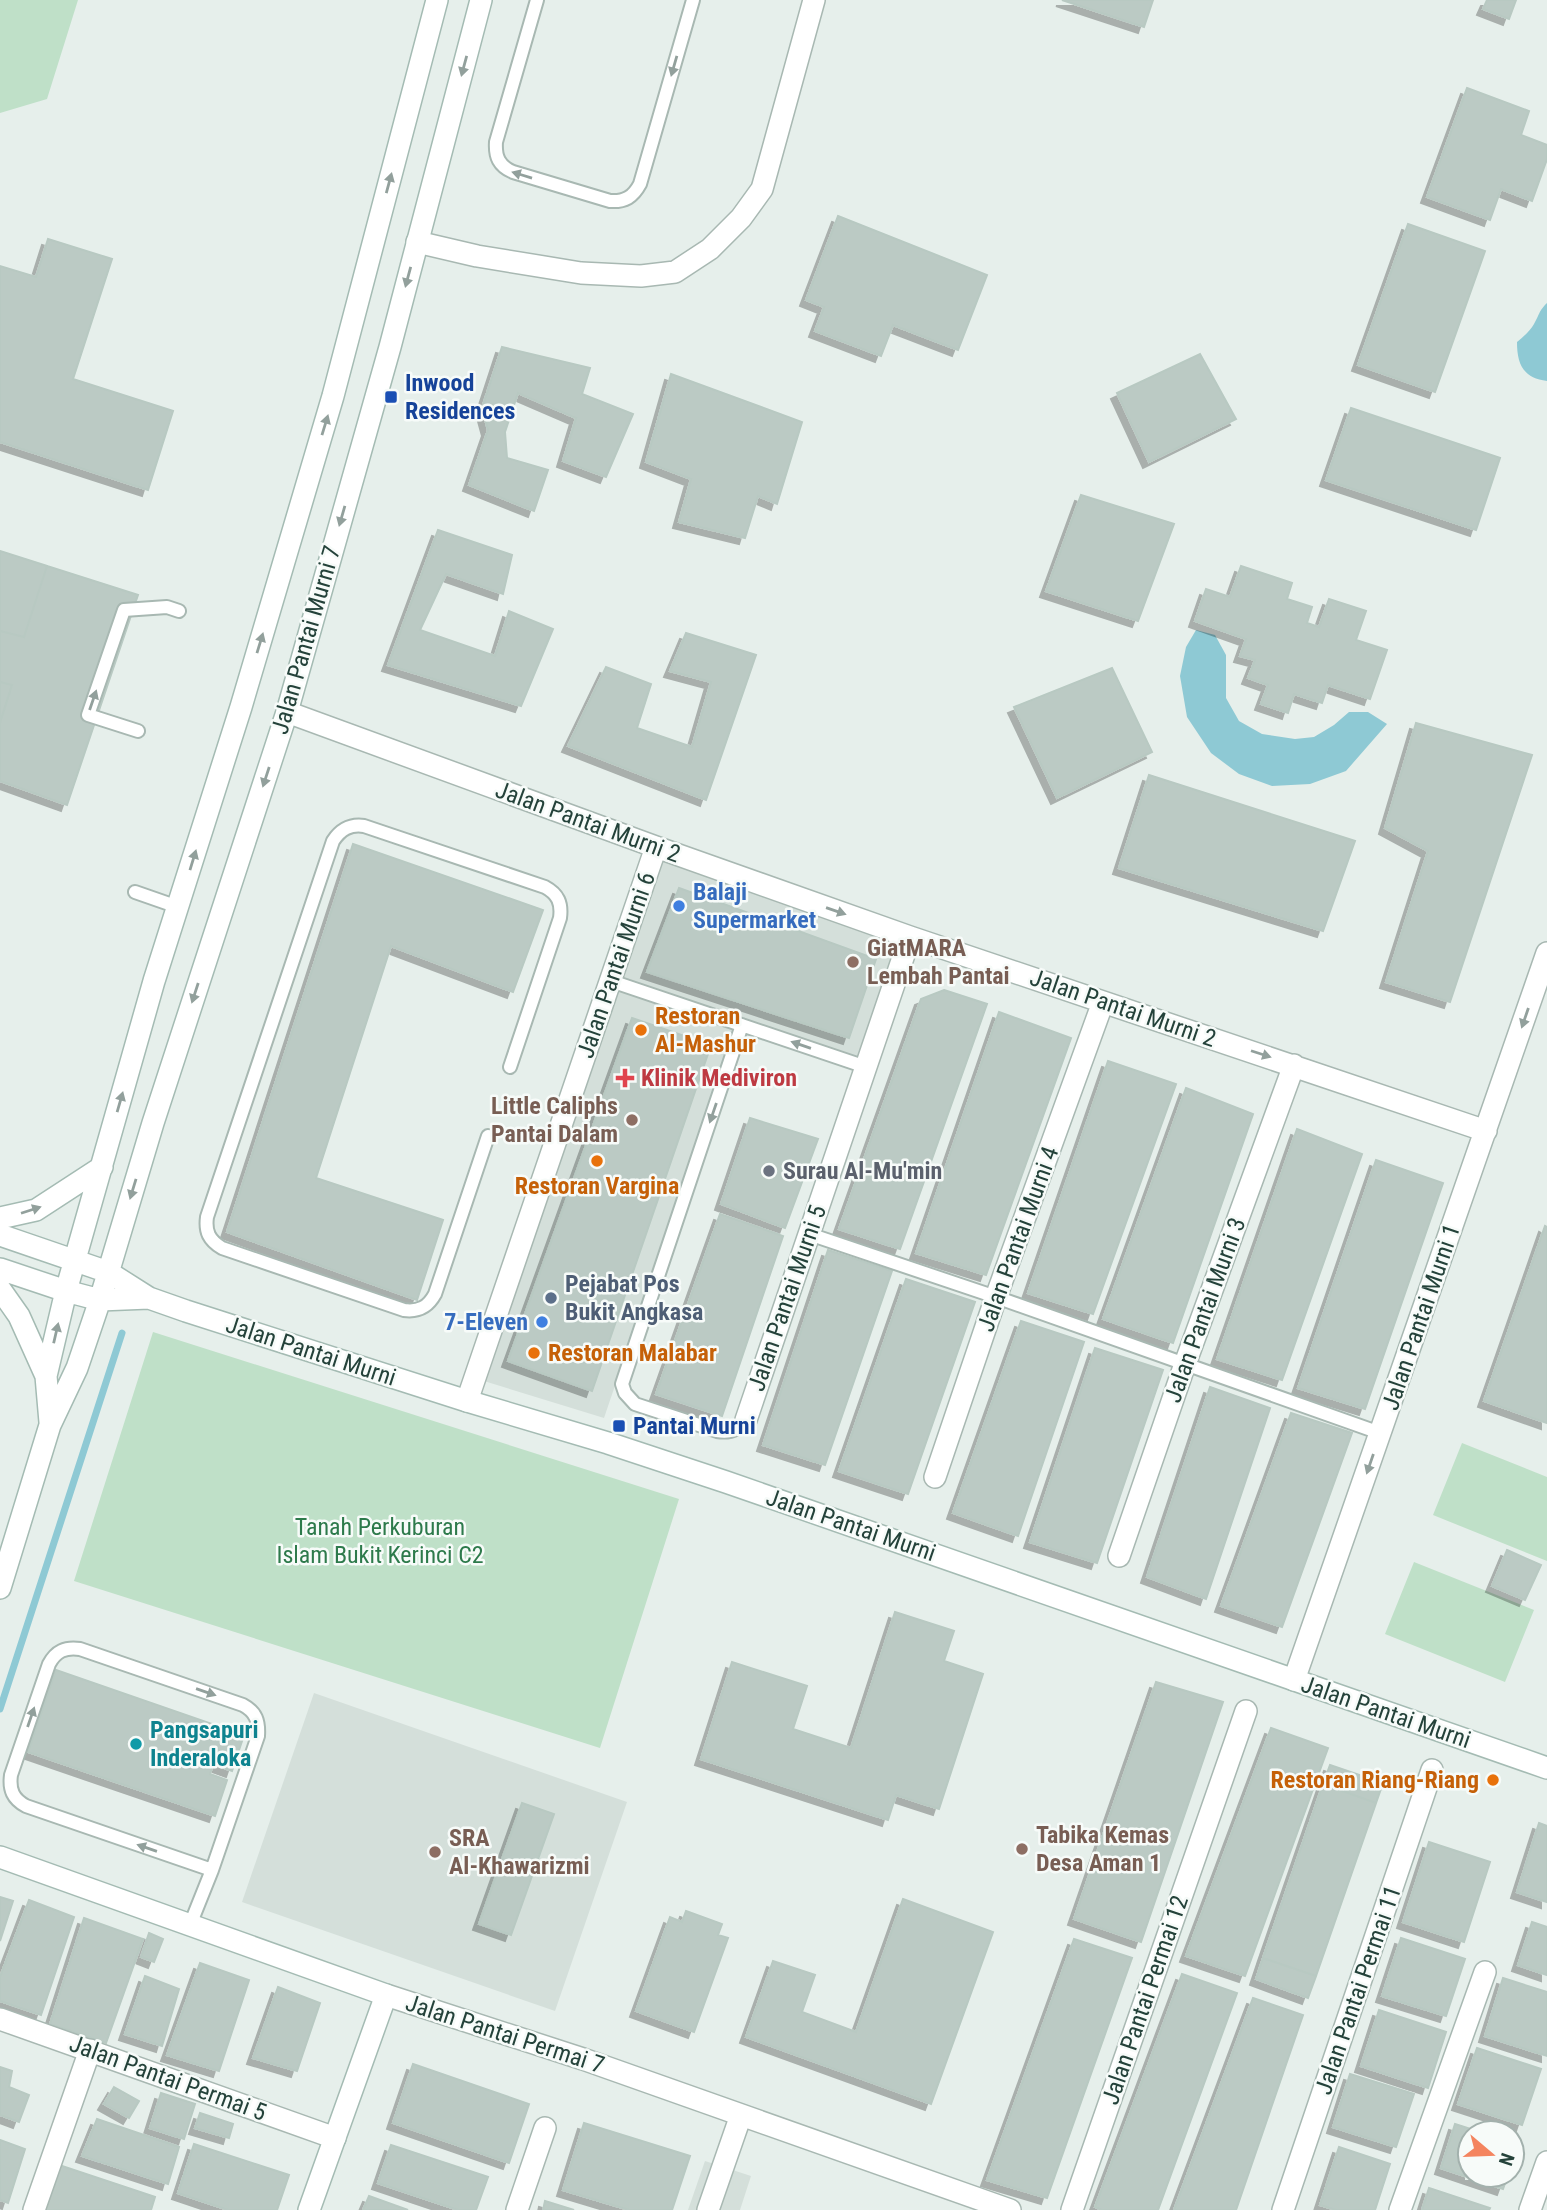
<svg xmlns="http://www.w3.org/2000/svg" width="1547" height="2210" font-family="'Roboto Condensed',sans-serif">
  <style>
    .built { fill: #d4dfda }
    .green { fill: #bfe0c8 }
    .water { fill: #8ec9d4 }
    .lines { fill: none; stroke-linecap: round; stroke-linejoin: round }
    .stream { stroke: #8ec9d4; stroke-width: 7 }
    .building { fill: #bbcac4; stroke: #b8c9c2; stroke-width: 2; filter: url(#shadow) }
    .lane-casing { stroke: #a8b8b2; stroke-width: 16 }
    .street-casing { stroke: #a8b8b2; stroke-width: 24 }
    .secondary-casing { stroke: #a4bbb3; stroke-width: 24 }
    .lane { stroke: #fff; stroke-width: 12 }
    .street { stroke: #fff; stroke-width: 21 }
    .secondary { stroke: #fff; stroke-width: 21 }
    .oneway { fill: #92a09c }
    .transit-dot { fill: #1a4fb4; stroke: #f7fbf9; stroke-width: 2.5 }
    .shop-dot { fill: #3f7fe0; stroke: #f7fbf9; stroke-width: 2.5 }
    .education-dot { fill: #8d6e63; stroke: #f7fbf9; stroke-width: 2.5 }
    .food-dot { fill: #e8710a; stroke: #f7fbf9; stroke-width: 2.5 }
    .health-dot { fill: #e0444e; stroke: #f7fbf9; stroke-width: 2.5 }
    .worship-dot { fill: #6b7280; stroke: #f7fbf9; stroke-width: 2.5 }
    .service-dot { fill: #5c6f8a; stroke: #f7fbf9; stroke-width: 2.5 }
    .culture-dot { fill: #0f9aa8; stroke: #f7fbf9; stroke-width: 2.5 }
    .labels { text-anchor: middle; stroke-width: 5; stroke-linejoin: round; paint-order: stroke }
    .transit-label { font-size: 24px; font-weight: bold; fill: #164399; stroke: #f7fbf9; text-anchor: start }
    .street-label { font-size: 24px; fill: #24423a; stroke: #f7fbf9 }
    .shop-label { font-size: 24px; font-weight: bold; fill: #366cbe; stroke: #f7fbf9; text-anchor: start }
    .education-label { font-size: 24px; font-weight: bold; fill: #785e54; stroke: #f7fbf9; text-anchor: start }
    .food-label { font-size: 24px; font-weight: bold; fill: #c56008; stroke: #f7fbf9; text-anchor: start }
    .health-label { font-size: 24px; font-weight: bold; fill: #be3a42; stroke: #f7fbf9; text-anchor: start }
    .worship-label { font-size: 24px; font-weight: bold; fill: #5b616d; stroke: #f7fbf9; text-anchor: start }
    .service-label { font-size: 24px; font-weight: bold; fill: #4e5e75; stroke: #f7fbf9; text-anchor: start }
    .park-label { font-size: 24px; fill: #2d7a4b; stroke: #f7fbf9 }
    .culture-label { font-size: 24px; font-weight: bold; fill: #0d838f; stroke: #f7fbf9; text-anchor: start }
  </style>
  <defs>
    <filter id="shadow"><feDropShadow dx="-6" dy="6" stdDeviation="0" flood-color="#0004"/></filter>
  </defs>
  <rect width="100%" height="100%" fill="#e6efeb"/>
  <path class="built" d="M662 859 899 943 860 1059 740 1018 604 1418 484 1381Z
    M314 1693 627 1802 555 2011 242 1902Z
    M705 2161 751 2176 740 2210H688Z"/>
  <path class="green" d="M0 0H78L47 99 0 113Z
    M153 1332 679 1499 600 1748 74 1581Z
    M1462 1443 1547 1477V1561L1433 1515Z
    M1414 1562 1534 1610 1505 1682 1385 1634Z"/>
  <path class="water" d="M1547 303V381C1523 378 1517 364 1517 342 1523 337 1530 331 1534 324 1540 314 1538 312 1547 303Z
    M1196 630 1215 635 1226 655V698L1239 721 1262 734 1295 739 1314 737 1334 725 1349 712H1368L1387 724 1346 771 1310 784 1272 786 1239 774 1211 753 1187 717 1180 676 1186 647Z"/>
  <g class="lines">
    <path class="stream" d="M0 1709 122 1333"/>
  </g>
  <path class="building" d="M1062 0H1153L1144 27Z
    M1487 0H1516L1509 19 1483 9Z
    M1467 88 1529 111 1521 135 1547 145V159L1532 201 1501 189 1490 220 1427 197Z
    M838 216 987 275 958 350 893 325 881 356 815 331 824 307 806 300Z
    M1408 224 1485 251 1435 392 1358 365Z
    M48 239 112 259 73 379 173 411 148 490 0 442V266L36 277Z
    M502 347 590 368 582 394 633 414 606 477 563 461 576 418 518 393 505 432 507 458 548 470 534 511 469 485 488 430 482 408Z
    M1200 354 1236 419 1149 462 1117 393Z
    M671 374 802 422 777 504 758 496 745 538 679 522 691 479 646 462Z
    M1351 408 1500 458 1476 530 1326 480Z
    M1081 495 1174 524 1138 621 1046 591Z
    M438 530 512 555 503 594 446 574 420 630 495 656 509 611 553 629 521 706 388 665Z
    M0 551 47 566 24 637 0 631Z
    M47 566 138 595 67 805 0 781V723L12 685 0 682V631L24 637Z
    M1241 566 1292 583 1287 599 1312 607 1307 623 1319 627 1329 599 1366 611 1356 640 1387 650 1370 699 1328 685 1322 703 1294 694 1288 713 1261 704 1268 685 1248 678 1255 660 1240 656 1246 639 1195 621 1206 589 1230 597Z
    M686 633 756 655 706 800 568 746 606 667 651 684 637 728 692 747 711 682 670 671Z
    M1112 668 1152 752 1057 798 1014 707Z
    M0 682 12 685 1 719H0Z
    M1416 723 1532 755 1450 1002 1386 982 1428 851 1385 828Z
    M1149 775 1355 841 1323 931 1119 868Z
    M353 844 543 910 513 992 391 946 316 1178 443 1220 417 1300 227 1232Z
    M679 888 876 959 849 1038 647 972Z
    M944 990 987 1004 900 1249 839 1229 921 999Z
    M999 1012 1071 1038 986 1275 916 1253Z
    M632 1018 711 1045 592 1391 508 1361Z
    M1108 1061 1176 1084 1093 1314 1028 1293Z
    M1186 1088 1253 1114 1173 1343 1103 1319Z
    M750 1118 818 1139 785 1228 721 1204Z
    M1297 1129 1362 1154 1282 1380 1217 1359Z
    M1376 1160 1443 1183 1365 1409 1298 1388Z
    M720 1214 783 1236 722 1416 656 1394Z
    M1545 1226 1547 1227V1423L1484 1401Z
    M828 1250 892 1271 825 1465 763 1445Z
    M906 1279 975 1302 908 1494 839 1471Z
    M1021 1321 1084 1342 1018 1536 953 1513Z
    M1095 1348 1163 1370 1097 1563 1030 1542Z
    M1210 1387 1270 1408 1206 1599 1147 1577Z
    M1291 1413 1352 1433 1282 1627 1221 1606Z
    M1507 1550 1541 1565 1525 1600 1492 1586Z
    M895 1612 954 1631 944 1661 983 1674 939 1809 896 1795 888 1820 701 1759 732 1662 807 1686 793 1729 851 1748Z
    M56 1670 244 1735 232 1771 213 1764 210 1774 227 1780 215 1816 28 1752Z
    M1156 1682 1223 1702 1141 1942 1074 1919Z
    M1271 1728 1328 1748 1245 1976 1186 1956Z
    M1330 1765 1383 1783 1376 1803 1323 1784Z
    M1323 1784 1376 1803 1316 1976 1263 1958Z
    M522 1803 554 1814 511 1935 479 1924Z
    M1539 1823 1547 1826V1902L1517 1892Z
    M1429 1842 1490 1862 1464 1942 1403 1922Z
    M0 1897 13 1901 0 1941Z
    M903 1899 993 1932 931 2104 746 2037 773 1961 815 1975 802 2012 856 2032Z
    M29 1900 74 1917 41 2015 0 2001V1977Z
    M686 1911 722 1924 718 1935 728 1938 694 2032 636 2011 670 1917 682 1922Z
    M84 1918 143 1939 106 2043 50 2024Z
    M1532 1922 1547 1927V1975L1518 1965Z
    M149 1933 163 1939 154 1962 141 1957Z
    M1401 1938 1465 1959 1446 2016 1382 1996Z
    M1074 1939 1132 1958 1047 2198 987 2180Z
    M1263 1958 1316 1976 1308 1998 1256 1979Z
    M200 1963 249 1980 219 2071 167 2055Z
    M1182 1974 1237 1993 1158 2210H1102L1095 2207Z
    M145 1976 179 1989 162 2046 125 2034Z
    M1503 1978 1547 1992V2056L1485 2036Z
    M278 1987 320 2003 297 2071 253 2058Z
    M1253 1998 1303 2015 1236 2210H1174Z
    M1379 2010 1446 2032 1428 2088 1361 2066Z
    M1477 2048 1541 2069 1522 2125 1458 2104Z
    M413 2064 529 2104 509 2163 393 2123Z
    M0 2067 12 2071 9 2087 29 2095 19 2122 0 2115Z
    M1350 2074 1414 2094 1396 2147 1333 2127Z
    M114 2087 139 2101 129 2118 104 2104Z
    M161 2093 195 2104 184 2139 150 2128Z
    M200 2113 233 2124 229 2138 195 2128Z
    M97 2119 179 2147 168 2184 82 2156Z
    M584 2123 690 2156 672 2210H629L563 2190Z
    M1455 2124 1483 2133H1470V2175H1508L1503 2189 1441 2168Z
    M0 2140 25 2149 8 2203 0 2200Z
    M194 2144 289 2175 277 2210H228L178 2193Z
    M391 2145 488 2177 476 2210H458L378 2183Z
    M1339 2147 1390 2164 1375 2210H1336L1320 2205Z
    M59 2165 155 2197 151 2210H45Z
    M1429 2188 1490 2208 1489 2210H1422Z
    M369 2196 408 2210H363Z
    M545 2201 574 2210H543Z"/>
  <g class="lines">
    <defs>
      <path id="lane" d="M537 0 496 142C495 157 499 166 513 172L610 201C625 202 633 197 640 184L693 0
        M138 731 88 715 124 610 167 607 179 611
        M135 892 178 907
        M611 981 866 1067
        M742 1025 622 1384 625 1393 635 1404 717 1431C729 1433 738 1431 746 1420
        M488 1136 435 1294C428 1307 419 1312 404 1310L222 1248C209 1240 205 1232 207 1217L333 841C341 829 350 824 364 826L545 887C558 894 562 903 560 918L510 1067
        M809 1234 996 1297 1380 1433
        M190 1925 212 1870 258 1736C259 1721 256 1712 243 1705L80 1649C65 1647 56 1651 49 1664L11 1775C9 1790 13 1799 26 1806L212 1870"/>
      <path id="street" d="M417 242 477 256 581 273 641 276 675 272 710 249 741 218 762 189 814 0
        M287 712 656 847 910 937 1486 1131
        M467 1401 656 847
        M746 1420 910 937
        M935 1477 996 1297 1103 1002
        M1119 1556 1185 1364 1294 1065
        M1294 1680 1547 953
        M386 1995 583 2059 1010 2210
        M0 2019 335 2138
        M34 2210 90 2050
        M517 2210 545 2128
        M708 2210 741 2115
        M1072 2210 1246 1711
        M1283 2210 1432 1770
        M1400 2210 1485 1972
        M1530 2210 1547 2162"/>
      <path id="secondary" d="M0 1218 36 1210 102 1167
        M0 1235 108 1272 149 1298 186 1311 467 1401 608 1443 726 1482 1547 1768
        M0 1269 66 1291 100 1300 149 1298
        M0 1289 19 1316 46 1376
        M50 1422 46 1376 66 1291 154 981 241 707 333 396 437 0
        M0 1588 50 1425 77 1368 100 1300 153 1123 287 712 390 347 481 0
        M0 1857 386 1995 309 2210"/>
    </defs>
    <use href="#lane" class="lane-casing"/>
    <use href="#street" class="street-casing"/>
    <use href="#secondary" class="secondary-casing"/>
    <use href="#lane" class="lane"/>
    <use href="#street" class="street"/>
    <use href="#secondary" class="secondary"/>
  </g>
  <defs><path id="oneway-solid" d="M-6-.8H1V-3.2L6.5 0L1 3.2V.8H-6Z" transform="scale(1.75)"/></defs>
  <g class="oneway">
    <use href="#oneway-solid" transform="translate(464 66) rotate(105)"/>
    <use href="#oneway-solid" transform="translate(674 66) rotate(106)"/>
    <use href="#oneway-solid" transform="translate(522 175) rotate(-163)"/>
    <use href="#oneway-solid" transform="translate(389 183) rotate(-75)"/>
    <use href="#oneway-solid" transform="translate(408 277) rotate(105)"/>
    <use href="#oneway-solid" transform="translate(325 425) rotate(-73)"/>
    <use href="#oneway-solid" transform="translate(342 516) rotate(106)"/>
    <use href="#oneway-solid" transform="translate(260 643) rotate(-73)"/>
    <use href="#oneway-solid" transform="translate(93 700) rotate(-71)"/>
    <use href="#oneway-solid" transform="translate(266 777) rotate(108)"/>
    <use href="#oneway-solid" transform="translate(193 860) rotate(-73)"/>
    <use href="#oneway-solid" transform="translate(836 911) rotate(19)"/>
    <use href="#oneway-solid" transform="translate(195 993) rotate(108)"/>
    <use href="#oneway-solid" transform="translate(1525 1018) rotate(109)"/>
    <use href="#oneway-solid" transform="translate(801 1045) rotate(-161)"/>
    <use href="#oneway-solid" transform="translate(1261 1054) rotate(18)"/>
    <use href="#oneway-solid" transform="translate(120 1102) rotate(-74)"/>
    <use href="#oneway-solid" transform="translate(713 1113) rotate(109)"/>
    <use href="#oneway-solid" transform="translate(133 1189) rotate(107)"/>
    <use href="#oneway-solid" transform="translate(31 1210) rotate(-18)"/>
    <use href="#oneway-solid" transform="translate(56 1333) rotate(-77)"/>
    <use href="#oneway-solid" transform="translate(1370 1464) rotate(109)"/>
    <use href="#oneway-solid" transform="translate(206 1692) rotate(19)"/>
    <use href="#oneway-solid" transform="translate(31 1717) rotate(-71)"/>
    <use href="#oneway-solid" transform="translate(147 1848) rotate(-161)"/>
  </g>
  <g class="transit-dot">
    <rect x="384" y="390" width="14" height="14" rx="3.5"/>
    <rect x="612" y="1419" width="14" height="14" rx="3.5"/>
  </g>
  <g class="shop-dot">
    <circle cx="679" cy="906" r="7"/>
    <circle cx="542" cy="1322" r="7"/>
  </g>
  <g class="education-dot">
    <circle cx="853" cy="962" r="7"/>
    <circle cx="632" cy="1120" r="7"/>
    <circle cx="1022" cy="1849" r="7"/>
    <circle cx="435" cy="1852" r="7"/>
  </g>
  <g class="food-dot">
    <circle cx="641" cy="1030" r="7"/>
    <circle cx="597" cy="1161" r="7"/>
    <circle cx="534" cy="1353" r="7"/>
    <circle cx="1493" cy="1780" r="7"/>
  </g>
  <path class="health-dot" d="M621.5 1067.5h7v7h7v7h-7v7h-7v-7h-7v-7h7z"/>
  <circle class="worship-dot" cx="769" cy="1171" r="7"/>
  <circle class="service-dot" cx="551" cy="1298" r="7"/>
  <circle class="culture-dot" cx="136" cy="1744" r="7"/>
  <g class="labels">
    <g class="transit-label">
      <text x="405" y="391">Inwood<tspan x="405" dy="28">Residences</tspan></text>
      <text x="633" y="1434">Pantai Murni</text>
    </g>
    <g class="street-label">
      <text transform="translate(306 640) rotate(-74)" y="8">Jalan Pantai Murni 7</text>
      <text transform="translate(588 822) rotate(20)" y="8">Jalan Pantai Murni 2</text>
      <text transform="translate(616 965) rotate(-71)" y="8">Jalan Pantai Murni 6</text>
      <text transform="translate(1123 1008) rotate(19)" y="8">Jalan Pantai Murni 2</text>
      <text transform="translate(1018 1239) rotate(-70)" y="8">Jalan Pantai Murni 4</text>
      <text transform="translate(787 1298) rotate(-71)" y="8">Jalan Pantai Murni 5</text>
      <text transform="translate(1205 1310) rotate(-70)" y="8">Jalan Pantai Murni 3</text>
      <text transform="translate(1421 1317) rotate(-71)" y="8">Jalan Pantai Murni 1</text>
      <text transform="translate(311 1351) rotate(18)" y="8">Jalan Pantai Murni</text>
      <text transform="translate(851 1525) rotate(19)" y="8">Jalan Pantai Murni</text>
      <text transform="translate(1386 1712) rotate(19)" y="8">Jalan Pantai Murni</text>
      <text transform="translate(1358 1990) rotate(-71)" y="8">Jalan Pantai Permai 11</text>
      <text transform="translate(1145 2000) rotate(-71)" y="8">Jalan Pantai Permai 12</text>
      <text transform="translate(505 2034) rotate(18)" y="8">Jalan Pantai Permai 7</text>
      <text transform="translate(168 2078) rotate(20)" y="8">Jalan Pantai Permai 5</text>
    </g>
    <g class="shop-label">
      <text x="693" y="900">Balaji<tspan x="693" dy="28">Supermarket</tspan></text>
      <text x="528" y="1330" text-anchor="end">7-Eleven</text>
    </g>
    <g class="education-label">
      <text x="867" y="956">GiatMARA<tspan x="867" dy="28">Lembah Pantai</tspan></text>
      <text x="618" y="1114" text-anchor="end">Little Caliphs<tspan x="618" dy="28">Pantai Dalam</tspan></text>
      <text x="1036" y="1843">Tabika Kemas<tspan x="1036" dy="28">Desa Aman 1</tspan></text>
      <text x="449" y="1846">SRA<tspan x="449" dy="28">Al-Khawarizmi</tspan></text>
    </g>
    <g class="food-label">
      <text x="655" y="1024">Restoran<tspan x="655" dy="28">Al-Mashur</tspan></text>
      <text x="597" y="1194" text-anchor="middle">Restoran Vargina</text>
      <text x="548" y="1361">Restoran Malabar</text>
      <text x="1479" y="1788" text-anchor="end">Restoran Riang-Riang</text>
    </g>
    <g class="health-label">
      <text x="641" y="1086">Klinik Mediviron</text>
    </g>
    <g class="worship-label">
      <text x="783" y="1179">Surau Al-Mu'min</text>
    </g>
    <g class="service-label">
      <text x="565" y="1292">Pejabat Pos<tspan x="565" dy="28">Bukit Angkasa</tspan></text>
    </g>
    <g class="park-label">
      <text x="380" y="1535">Tanah Perkuburan<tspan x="380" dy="28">Islam Bukit Kerinci C2</tspan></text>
    </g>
    <g class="culture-label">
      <text x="150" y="1738">Pangsapuri<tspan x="150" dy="28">Inderaloka</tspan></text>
    </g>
  </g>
  <g transform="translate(1491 2154) rotate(109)"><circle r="33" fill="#f7fbf9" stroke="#a3b1ad" stroke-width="2"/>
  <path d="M0-5L12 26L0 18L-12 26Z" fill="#f4845f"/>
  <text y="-10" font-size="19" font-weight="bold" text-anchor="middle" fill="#24423a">N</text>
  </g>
</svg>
